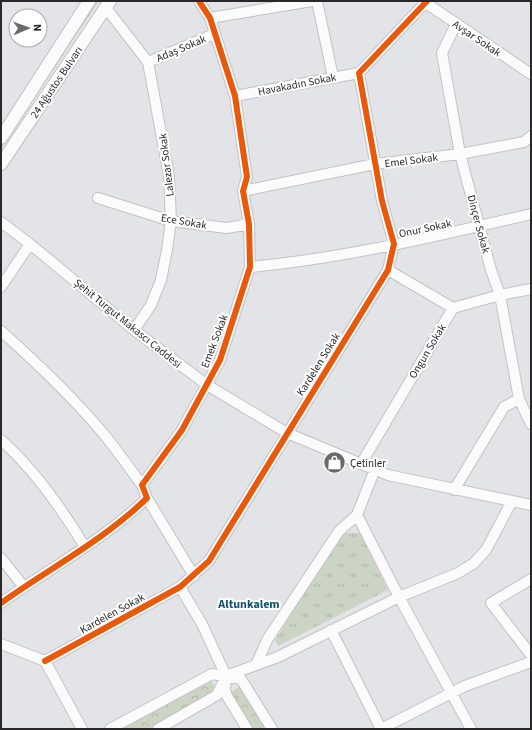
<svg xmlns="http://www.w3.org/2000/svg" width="532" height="730" font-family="'Source Sans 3',sans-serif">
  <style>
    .grass { fill: url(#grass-tufts) }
    .forest { fill: url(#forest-crowns) }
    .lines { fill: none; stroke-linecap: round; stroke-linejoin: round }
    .minor-casing { stroke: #c1c2c5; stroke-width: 12 }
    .major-casing { stroke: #c1c2c5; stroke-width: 14 }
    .minor { stroke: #fbfbfc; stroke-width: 10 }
    .major { stroke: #fbfbfc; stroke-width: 12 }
    .cycleway-casing { stroke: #fff; stroke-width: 8 }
    .cycleway { stroke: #e8590c; stroke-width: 6 }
    .labels { text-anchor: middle; stroke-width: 4; stroke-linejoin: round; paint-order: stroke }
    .street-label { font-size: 11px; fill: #28282a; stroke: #fff }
    .poi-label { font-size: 11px; fill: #28282a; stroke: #fff; text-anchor: start }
    .neighbourhood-label { font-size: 12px; font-weight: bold; fill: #125170; stroke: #fff }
  </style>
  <defs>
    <pattern id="grass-tufts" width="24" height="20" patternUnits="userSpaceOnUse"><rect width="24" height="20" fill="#ccd4c3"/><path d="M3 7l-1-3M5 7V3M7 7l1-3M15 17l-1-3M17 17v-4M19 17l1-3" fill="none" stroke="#afb6a8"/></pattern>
    <pattern id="forest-crowns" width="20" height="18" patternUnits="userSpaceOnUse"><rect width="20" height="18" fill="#ccd4c3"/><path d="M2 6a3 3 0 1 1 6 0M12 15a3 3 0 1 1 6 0" fill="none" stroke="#afb6a8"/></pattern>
  </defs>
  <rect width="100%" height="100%" fill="#e3e4e8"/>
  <path class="grass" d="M94 1H99L1 148V139Z
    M342 533H360L388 590 278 646 275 640Z"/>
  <path class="forest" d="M210 680 215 687V694L150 729H117Z
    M239 687H241L268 729H252L231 695 233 691Z"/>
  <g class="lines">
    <defs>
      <path id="minor" d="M317 1 333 77
        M423 1 531 74
        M106 8 148 62 169 176 171 221 167 250 161 280 151 305 134 330
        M210 18 312 1
        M456 24 442 53 460 154 491 270 500 295 519 399 531 424
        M148 62 214 34
        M235 96 359 73
        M243 191 375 164 460 154 524 142 531 136
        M98 198 171 221 227 228 249 224
        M1 222 30 244 134 330 207 385 287 433 388 475 531 505
        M250 267C345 258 438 236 531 214
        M388 270 453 308
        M1 287 30 244
        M1 331C38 364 75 399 107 438 119 453 130 469 142 485
        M1 440C35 470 62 509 85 547
        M361 464 453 308 500 295 531 289
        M454 490 504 407 519 399
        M147 498 194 576
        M357 515 399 597 471 729
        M1 558 24 587
        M531 579 491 603 531 655
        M180 587 202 624 226 676 225 690 227 696 247 729
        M1 603C50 568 104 540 147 498L142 485 182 430 220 360 250 267 249 224 243 191 247 177 235 96 210 18 199 1
        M331 630 381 729
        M1 644 45 661 82 729
        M45 661 180 587 209 561 388 270 394 244 382 201 359 73 427 1
        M256 665 267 640 339 531 357 515 375 469
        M110 729 212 674 241 679 272 729
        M158 729 217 695 226 676 278 657 399 597 458 573 474 563 486 550 512 501
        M381 729 465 686 531 662"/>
      <path id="major" d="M1 138 89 1
        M1 164 110 1"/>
    </defs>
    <use href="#minor" class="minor-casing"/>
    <use href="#major" class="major-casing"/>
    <use href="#minor" class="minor"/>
    <use href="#major" class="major"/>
    <defs>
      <path id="cycleway" d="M1 603C50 568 104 540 147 498L142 485 182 430 220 360 250 267 249 224 243 191 247 177 235 96 210 18 199 1
        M45 661 180 587 209 561 388 270 394 244 382 201 359 73 427 1"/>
    </defs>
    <use href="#cycleway" class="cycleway-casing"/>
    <use href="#cycleway" class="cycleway"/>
  </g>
  <defs>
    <symbol id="shop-disc" viewBox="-11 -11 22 22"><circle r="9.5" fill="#696a6c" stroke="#fff"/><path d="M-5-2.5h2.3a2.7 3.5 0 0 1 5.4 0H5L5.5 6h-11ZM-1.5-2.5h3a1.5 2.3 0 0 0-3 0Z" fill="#fff"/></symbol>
  </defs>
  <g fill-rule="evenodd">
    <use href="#shop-disc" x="322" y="450" width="25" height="25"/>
  </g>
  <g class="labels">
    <g class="street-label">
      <text transform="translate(477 38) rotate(34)" y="4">Avşar Sokak</text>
      <text transform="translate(181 48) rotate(-23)" y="4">Adaş Sokak</text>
      <text transform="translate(56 82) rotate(-56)" y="4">24 Ağustos Bulvarı</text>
      <text transform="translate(297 84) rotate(-11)" y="4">Havakadın Sokak</text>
      <text transform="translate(411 160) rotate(-7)" y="4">Emel Sokak</text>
      <text transform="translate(166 165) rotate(-97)" y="4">Lalezar Sokak</text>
      <text transform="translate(184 221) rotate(10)" y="4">Ece Sokak</text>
      <text transform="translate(479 224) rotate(75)" y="4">Dinçer Sokak</text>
      <text transform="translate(425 228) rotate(-12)" y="4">Onur Sokak</text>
      <text transform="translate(128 323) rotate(39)" y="4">Şehit Turgut Makascı Caddesi</text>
      <text transform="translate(214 341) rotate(-69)" y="4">Emek Sokak</text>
      <text transform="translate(427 351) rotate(-59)" y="4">Ongun Sokak</text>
      <text transform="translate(318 364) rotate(-58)" y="4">Kardelen Sokak</text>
      <text transform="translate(112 613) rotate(-29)" y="4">Kardelen Sokak</text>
    </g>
    <g class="poi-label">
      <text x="350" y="467">Çetinler</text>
    </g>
    <g class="neighbourhood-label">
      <text x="249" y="608">Altunkalem</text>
    </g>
  </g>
  <rect width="532" height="730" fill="none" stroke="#28282a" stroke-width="4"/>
  <g transform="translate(28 28) rotate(88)"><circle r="19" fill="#ffffff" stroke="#a9a9aa"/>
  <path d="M0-3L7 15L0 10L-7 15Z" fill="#696a6c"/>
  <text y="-6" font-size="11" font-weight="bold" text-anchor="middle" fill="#28282a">N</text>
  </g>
</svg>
